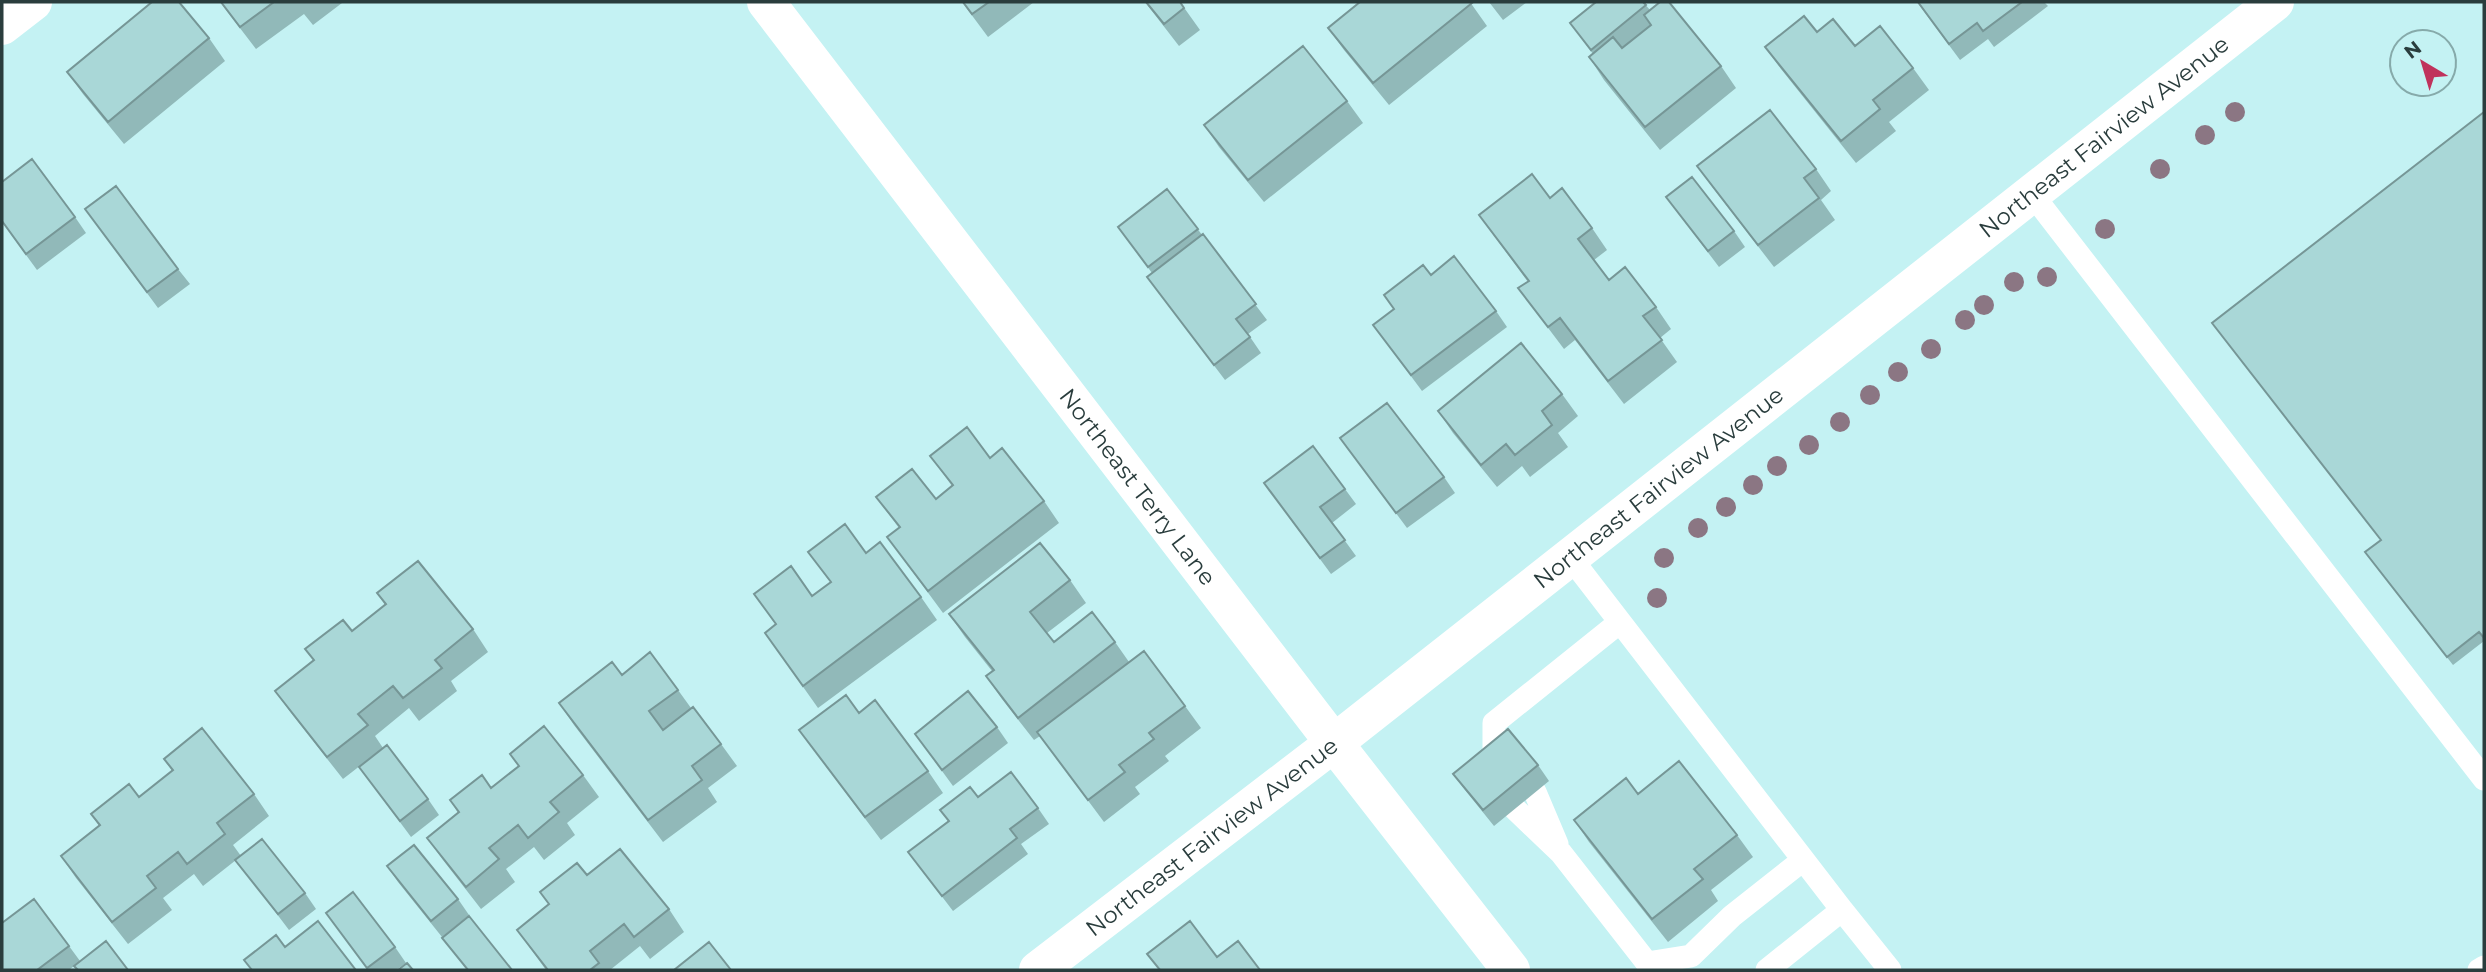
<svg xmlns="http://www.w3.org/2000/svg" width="2486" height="972" font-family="Montserrat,sans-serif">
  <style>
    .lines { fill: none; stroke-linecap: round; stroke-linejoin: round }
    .lane { stroke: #fff; stroke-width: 23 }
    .secondary { stroke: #fff; stroke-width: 38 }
    .tree { fill: #8b7683 }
    .wall { fill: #91b9b9 }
    .building { fill: #a9d7d7; stroke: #769696; stroke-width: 2 }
    .labels { text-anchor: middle; stroke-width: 6; stroke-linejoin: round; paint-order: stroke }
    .street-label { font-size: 23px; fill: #2a3d3d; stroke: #c4f2f3 }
  </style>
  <rect width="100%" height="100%" fill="#c4f2f3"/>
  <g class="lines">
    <path class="lane" d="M2032 194 2484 779
      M1570 557 1842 910
      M1494 766V723L1620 622
      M1535 792 1557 844
      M1515 809 1561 853 1647 963 1691 956 1732 916 1803 860
      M1767 970 1842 910 1890 970
      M2479 970 2484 967"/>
    <g class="secondary">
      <path id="s1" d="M766 2 1334 743 1511 970"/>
      <path d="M2 26 33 2"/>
      <path id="s2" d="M1038 970 1334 743 2275 2"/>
    </g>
  </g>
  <g class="tree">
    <circle cx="2235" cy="112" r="10"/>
    <circle cx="2205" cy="135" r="10"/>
    <circle cx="2160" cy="169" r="10"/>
    <circle cx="2105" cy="229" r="10"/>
    <circle cx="2047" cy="277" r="10"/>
    <circle cx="2014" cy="282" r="10"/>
    <circle cx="1984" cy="305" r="10"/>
    <circle cx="1965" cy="320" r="10"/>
    <circle cx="1931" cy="349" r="10"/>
    <circle cx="1898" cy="372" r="10"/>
    <circle cx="1870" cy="395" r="10"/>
    <circle cx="1840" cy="422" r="10"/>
    <circle cx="1809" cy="445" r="10"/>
    <circle cx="1777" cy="466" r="10"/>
    <circle cx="1753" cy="485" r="10"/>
    <circle cx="1726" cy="507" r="10"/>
    <circle cx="1698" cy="528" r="10"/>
    <circle cx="1664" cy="558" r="10"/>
    <circle cx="1657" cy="598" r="10"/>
  </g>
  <path class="wall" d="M220 2H341L342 3 313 25 304 14 256 49Z
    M962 2H1034L988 37Z
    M1145 2H1180L1200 30 1179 46Z
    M1470 2 1487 26 1389 105 1344 50 1328 28Z
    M1489 2H1527L1503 20Z
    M1643 2 1650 10 1721 66 1736 88 1660 150 1604 80 1589 57 1593 54 1570 23Z
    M1917 2H2044L2048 6 1994 47 1988 39 1960 60Z
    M1817 32 1913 68 1929 90 1889 122 1896 131 1856 163 1781 69 1765 47Z
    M209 38 225 61 124 144 83 94 67 72Z
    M1347 101 1363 123 1264 202 1219 147 1204 125Z
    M2484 112V641L2453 665 2371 560 2380 540Z
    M1697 166 1816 169 1831 191 1821 200 1835 220 1774 267 1713 188Z
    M2 182 75 217 86 233 37 270 2 222Z
    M1167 189 1267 320 1248 334 1261 353 1225 380 1147 277 1152 273 1118 227Z
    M1666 197 1734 231 1745 247 1719 267Z
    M1550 198 1592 228 1607 250 1594 260 1609 280 1656 307 1671 329 1660 338 1677 362 1624 404 1575 340 1564 349 1518 288 1528 282 1479 215Z
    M85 209 178 269 190 284 158 308Z
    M1394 309 1496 311 1507 327 1422 391 1373 325Z
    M1562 394 1578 416 1558 433 1568 447 1530 477 1522 466 1497 487 1453 433 1438 411Z
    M1340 438 1444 477 1455 493 1407 528Z
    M930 456 990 458 1044 501 1059 523 943 613 887 537 899 528 876 497 936 499 952 486Z
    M1264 483 1345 489 1356 504 1332 523 1356 556 1331 574Z
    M808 552 866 553 921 597 937 620 818 708 765 633 776 625 754 594 812 596 831 583Z
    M1070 580 1086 603 1047 633 1054 642H1115L1129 662 1185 706 1201 728 1165 756 1169 761 1135 787 1140 794 1104 822 1040 736 1034 740 1002 699 986 676 992 671 965 637 949 614Z
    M377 593 473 629 488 652 451 681 457 691 419 721 409 708 375 736 383 748 343 779 291 713 275 691 314 661 305 649 352 631 385 605Z
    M622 675 678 690 691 708 721 744 737 766 708 788 717 802 663 842 574 725 559 703Z
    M859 713 928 771 943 793 881 840 799 730Z
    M997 727 1008 743 953 786 915 734Z
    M510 754 583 775 599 797 567 823 575 835 544 860 534 847 506 869 515 882 481 909 443 860 427 838 458 813 450 800 491 788 518 766Z
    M164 759 254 794 269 816 233 845 241 856 305 893 316 909 289 930 236 860 203 886 194 874 163 898 172 910 128 944 76 878 61 856 99 826 91 814 139 797 172 771Z
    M1538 765 1549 781 1494 826 1465 790 1453 774Z
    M359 767 428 799 439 815 411 837Z
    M1638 794 1737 835 1753 857 1711 890 1718 901 1668 942 1589 842 1574 820Z
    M978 797 1038 808 1049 824 1021 844 1028 854 953 911 908 852 948 821 940 810Z
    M387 866 458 899 469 915 442 937 398 882Z
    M587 875 669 909 684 932 650 959 640 946 610 970H546L517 930 549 904 540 892Z
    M326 913 395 947 406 963 396 970H368Z
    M69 946 80 961 69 970H2Z"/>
  <path class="building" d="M152 2H179L209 38 108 122 67 72Z
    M221 2H274L240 27Z
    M963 2H989L972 14Z
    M1146 2H1180L1184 8 1164 24Z
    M1360 2H1470L1472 3 1373 83 1328 28Z
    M1596 2H1643L1646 5 1591 50 1570 23Z
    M1660 2H1669L1721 66 1645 127 1589 57 1613 37 1622 48 1651 25 1644 15Z
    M1918 2H2022L1983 31 1977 23 1949 44Z
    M1804 16 1817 32 1833 19 1855 46 1880 26 1913 68 1873 100 1880 109 1841 141 1765 47Z
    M1303 46 1347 101 1248 180 1204 125Z
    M1770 110 1816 169 1804 178 1819 198 1758 245 1697 166Z
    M2484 112V638L2479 632 2447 657 2365 552 2381 540 2212 323Z
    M32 159 75 217 26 254 2 221V182Z
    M1532 174 1550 198 1562 188 1592 228 1578 239 1609 280 1625 267 1656 307 1643 316 1662 340 1608 381 1560 318 1548 327 1518 288 1529 281 1479 215Z
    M1692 177 1734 231 1708 251 1666 197Z
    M116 186 178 269 147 292 85 209Z
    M1167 189 1198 229 1148 267 1118 227Z
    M1203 234 1256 304 1236 319 1250 337 1214 365 1147 277Z
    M1454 256 1496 311 1411 375 1373 325 1394 309 1384 295 1423 265 1431 275Z
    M1521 343 1562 394 1542 411 1552 425 1515 455 1506 444 1481 465 1438 411Z
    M1387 403 1444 477 1396 513 1340 438Z
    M967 427 990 458 1002 448 1044 501 928 591 887 537 900 527 876 497 912 469 936 499 953 485 930 456Z
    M1313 446 1345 489 1320 507 1345 540 1320 558 1264 483Z
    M845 524 866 553 880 542 921 597 803 686 765 633 776 624 754 594 791 566 812 596 831 582 808 552Z
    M1040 543 1070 580 1030 612 1054 642 1092 612 1115 642 1018 718 986 676 994 670 949 614Z
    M418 561 473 629 435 660 442 668 403 698 393 686 358 714 368 725 327 757 275 691 314 660 305 649 343 620 352 631 386 604 377 593Z
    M1144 651 1185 706 1149 733 1154 739 1119 765 1125 772 1088 800 1037 732Z
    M650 652 678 690 649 711 663 730 693 707 721 744 692 766 702 780 648 820 559 703 612 662 622 675Z
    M968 691 997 727 942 770 915 734Z
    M846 695 859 713 875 700 928 771 865 817 799 730Z
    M544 726 583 775 550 802 559 812 528 838 518 825 489 848 499 859 466 887 427 838 459 812 450 800 482 775 491 788 519 766 510 754Z
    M202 728 254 794 217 823 225 834 187 864 178 852 147 876 156 888 112 922 61 856 100 825 91 814 129 784 139 797 173 770 164 759Z
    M1508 729 1538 765 1483 810 1453 774Z
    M387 745 428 799 400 821 359 767Z
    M1679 761 1737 835 1694 869 1703 879 1652 919 1574 820 1626 778 1638 794Z
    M1011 772 1038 808 1010 829 1017 838 942 896 908 852 949 821 940 810 970 787 978 797Z
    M262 839 305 893 278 914 235 860Z
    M414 845 458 899 431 921 387 866Z
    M620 849 669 909 634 937 624 924 590 951 599 963 590 970H548L517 930 549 904 540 892 577 863 587 875Z
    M353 892 395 947 367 968 326 913Z
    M34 899 69 946 37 970H2V923Z
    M469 916 512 970H468L442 938Z
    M318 921 355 969 354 970H252L244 960 276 935 285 947Z
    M1190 921 1217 957 1238 941 1260 970H1160L1147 954Z
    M106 941 128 970H78L74 966Z
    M709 942 731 970H674Z
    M407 963 413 970H398Z"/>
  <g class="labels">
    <g class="street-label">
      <text dy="8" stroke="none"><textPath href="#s2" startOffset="1353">Northeast Fairview Avenue</textPath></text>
      <text dy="8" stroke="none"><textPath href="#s1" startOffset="611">Northeast Terry Lane</textPath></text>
      <text dy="8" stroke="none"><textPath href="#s2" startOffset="786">Northeast Fairview Avenue</textPath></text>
      <text dy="8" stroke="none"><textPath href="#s2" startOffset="219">Northeast Fairview Avenue</textPath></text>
    </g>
  </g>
  <rect width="2486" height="972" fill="none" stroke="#2a3d3d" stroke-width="7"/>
  <g transform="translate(2423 63) rotate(322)"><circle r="33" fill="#c4f2f3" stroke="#86aaaa" stroke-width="2"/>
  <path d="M0-5L12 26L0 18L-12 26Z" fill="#c0325c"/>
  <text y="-10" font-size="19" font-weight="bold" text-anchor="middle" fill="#2a3d3d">N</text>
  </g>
</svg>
